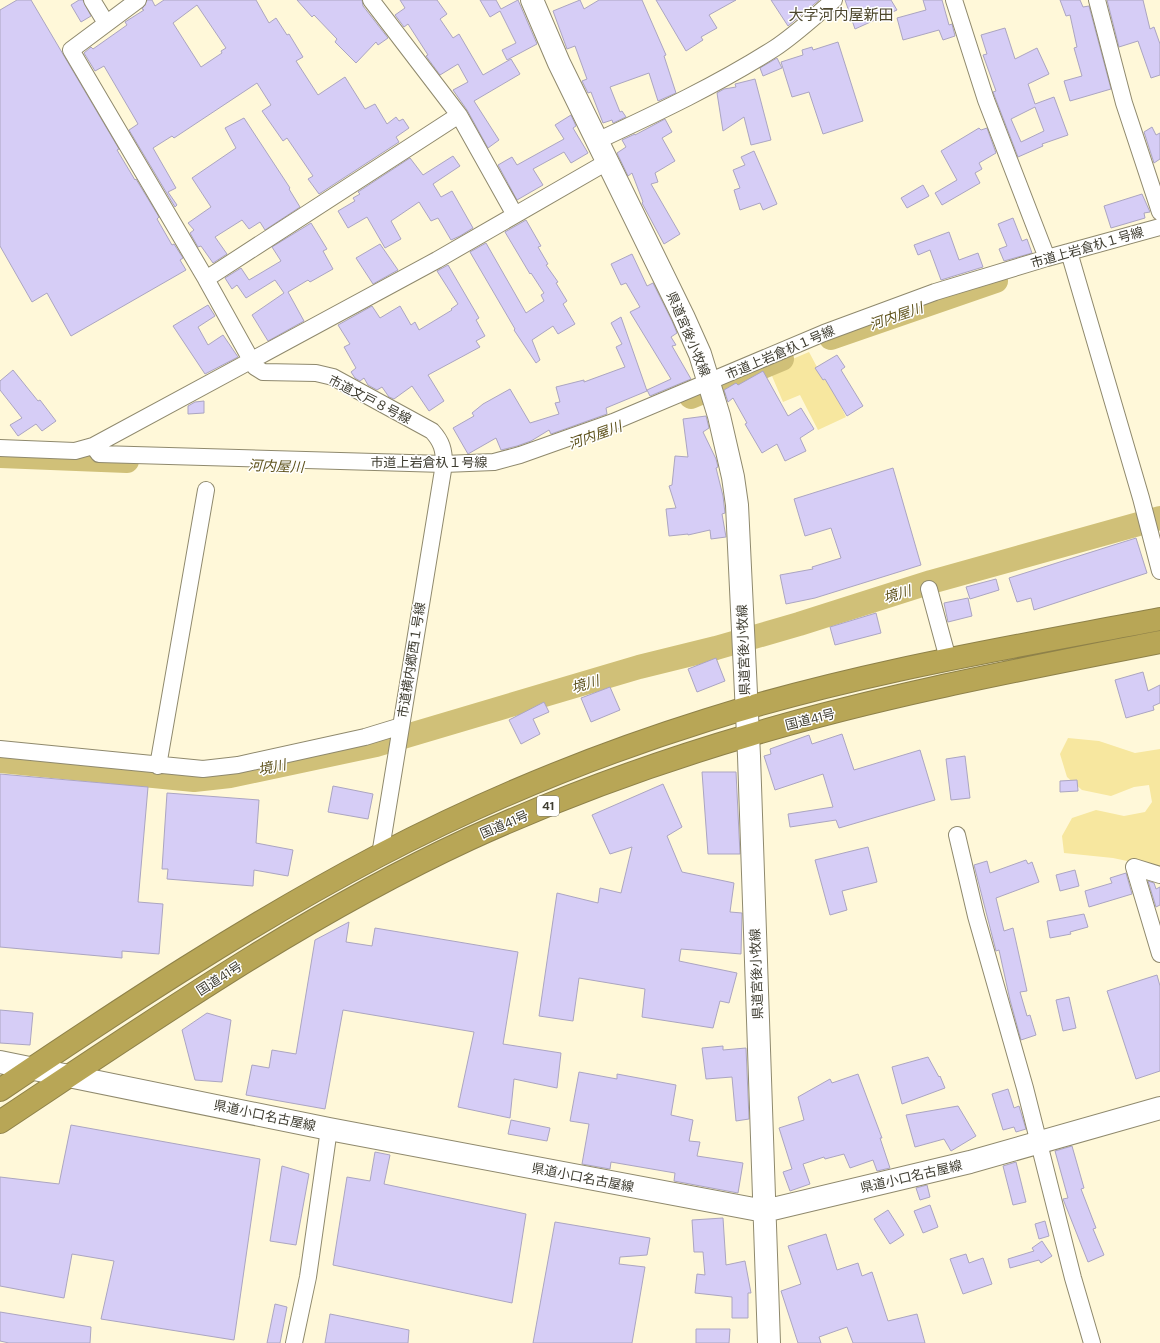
<svg xmlns="http://www.w3.org/2000/svg" width="1160" height="1343" font-family="'DM Sans','Noto Sans JP',sans-serif">
  <style>
    .green { fill: #f7e79f }
    .lines { fill: none; stroke-linecap: round; stroke-linejoin: round }
    .river { stroke: #d0c078; stroke-width: 24 }
    .building { fill: #d6cdf6; stroke: #aba5c1; fill-rule: evenodd }
    .street-casing { stroke: #8f896d; stroke-width: 18 }
    .secondary-casing { stroke: #8f896d; stroke-width: 24 }
    .highway-casing { stroke: #8e8149; stroke-width: 24 }
    .street { stroke: #fff; stroke-width: 16 }
    .secondary { stroke: #fff; stroke-width: 22 }
    .highway { stroke: #b8a656; stroke-width: 22 }
    .labels { text-anchor: middle; stroke-width: 3; stroke-linejoin: round; paint-order: stroke }
    .shield { fill: #fff; stroke: #79776f; stroke-width: 1 }
    .shield-label { font-size: 12px; font-weight: bold; fill: #3f3d31 }
    .street-label { font-size: 13px; fill: #3f3d31; stroke: #fff }
    .water-label { font-size: 14px; font-style: italic; fill: #5f531d; stroke: #fff }
    .quarter-label { font-size: 15px; fill: #4d472d; stroke: #fff }
  </style>
  <rect width="100%" height="100%" fill="#fff8d9"/>
  <path class="green" d="M809 352 824 380H828L846 417 818 430 800 395 783 402 769 369Z
    M1068 738 1099 741 1135 753 1160 749V866L1146 865 1113 858 1064 853 1062 836 1072 818 1096 810 1124 816 1145 812 1152 802 1149 785 1134 787 1111 796 1082 790 1067 777 1060 754Z"/>
  <g class="lines">
    <path class="river" d="M831 338 996 281
      M691 397 782 359
      M0 456 127 461
      M0 761 194 780 230 776 376 745 639 667 716 648 799 624 931 582 1160 518"/>
  </g>
  <path class="building" d="M17 0H31L119 149 117 150 135 180 136 179 159 217 157 219 172 245 174 244 183 258 180 260 186 270 71 336 47 293 32 302 0 246V10Z
    M79 0H83L91 16 81 22 71 5Z
    M147 0H152L155 6 164 0H256L269 23 276 18 287 35 289 34 303 57 296 61 318 95 345 77 365 109 375 104 387 124 396 117 399 121 403 119 409 128 396 137 399 142 319 194 308 179 313 176 287 138 283 141 262 111 271 105 257 83 174 138 172 136 153 148 176 188 168 192 177 205 175 207 129 130 138 124 134 117 104 66 95 71 84 53 91 47 93 49 127 25 125 22 144 10 142 9ZM197 5 226 48 221 51 222 53 201 67 173 23Z
    M297 0H362L363 6 388 38 378 45 376 42 356 63 335 42 337 39 314 15 312 17Z
    M400 0H437L447 14 440 19 453 38 459 34 483 75 511 59 520 74 474 101 499 140 488 148 467 110 453 90 468 82 458 64 440 75 426 56 428 55 408 24 404 27 395 15 405 8Z
    M480 0H496L501 9 518 0 537 44 507 60 502 50 516 43 500 11 490 17Z
    M580 0 584 9 599 0H642L666 55 664 56 676 93 658 101 649 73 610 87 620 112 622 111 626 117 613 123 612 120 603 123 591 92 588 93 582 81 587 79 575 46 567 49 553 11Z
    M656 0H736L709 15 717 28 701 37 703 40 686 51Z
    M771 0H819L788 26Z
    M845 0H891L897 10 855 29Z
    M923 0H942L949 25 952 24 955 36 943 40 939 30 903 40 897 18 926 10Z
    M1060 0H1080L1083 7 1089 6 1111 89 1070 101 1064 81 1082 76 1074 48 1077 47 1070 15 1066 16Z
    M1107 0H1143L1150 29 1154 27 1160 44V75L1151 78 1138 41 1119 47Z
    M1005 28 1015 59 1037 48 1049 74 1028 84 1035 104 1054 97 1068 135 1042 144 1043 146 1018 157 993 92 996 91 983 55 987 54 981 35ZM1035 107 1044 131 1021 142 1011 119Z
    M838 42 863 121 823 134 809 92 792 97 781 62 803 55 802 50 812 47 813 50Z
    M777 58 782 68 763 76 760 68Z
    M755 79 771 140 751 145 744 117 723 131 717 93 724 89 736 87 735 84Z
    M571 115 576 126 573 128 588 153 571 163 564 152 533 169 543 185 517 200 498 165 512 157 517 165 564 139 555 125Z
    M244 118 290 188 289 189 300 207 265 230 260 222 249 229 242 220 215 237 227 254 213 263 201 246 198 247 190 233 194 230 188 223 211 207 192 178 236 148 225 128Z
    M665 119 672 132 662 138 675 161 655 173 658 182 651 184 680 234 664 244 642 203 643 202 632 173 628 176 617 153 626 147 622 140 635 134V135Z
    M1152 127 1156 135 1160 133V159L1154 163 1144 132Z
    M979 128 981 130 987 128 996 153 979 163 982 169 975 173 980 183 942 205 935 193 957 180 941 151Z
    M754 151 777 204 763 210 760 203 740 210 734 190 740 188 733 170 745 165 741 157Z
    M453 156 460 166 433 184 441 197 452 191 473 228 460 236 451 240 438 218 431 221 419 202 391 221 401 239 385 248 367 217 348 228 338 211 355 201 353 198 360 194 358 192 410 158 423 175Z
    M923 185 929 196 907 208 901 198Z
    M1142 194 1150 212 1144 213 1145 218 1111 228 1104 206Z
    M1013 218 1022 241 1027 239 1032 253 1004 261 999 249 1007 246 998 224Z
    M526 220 541 246 538 247 548 264 546 265 558 282 556 283 567 301 563 304 575 324 558 334 553 326 532 340 540 360 536 363 514 330 515 329 470 252 486 243 526 313 544 301 541 295 544 293 531 273 530 274 505 232Z
    M311 223 327 249 323 251 333 269 310 282 308 280 288 292 304 321 268 341 252 315 284 293 275 280 246 298 237 285 232 289 225 278 241 268 249 280 281 261 272 247Z
    M949 232 959 260 978 253 983 267 941 280 930 250 918 255 914 245Z
    M380 244 398 270 373 284 356 258Z
    M632 254 647 286 653 283 672 321 677 333 671 337 676 345 672 346 691 379 650 396 647 390 671 379 630 312 640 307 626 283 621 285 611 264Z
    M448 265 479 318 476 320 485 336 476 341 480 347 428 375 444 401 429 411 412 386 394 399 389 397 382 387 377 390 368 385 364 378 360 381 355 378 351 372 356 368 344 347 350 344 338 325 372 306 380 318 400 306 411 325 415 322 419 330 452 310 451 309 458 304 437 271Z
    M208 305 215 316 198 327 208 345 223 335 238 357 205 374 173 326Z
    M621 317 647 391 606 408 607 414 551 434 549 430 531 441 517 446 501 450 496 438 468 454 453 428 474 416 472 413 483 404 510 389 530 423 559 414 555 403 560 402 556 387 584 380V382L625 367 616 347 622 344 611 323Z
    M837 355 845 367 841 370 863 406 847 416 825 379 823 380 815 368Z
    M13 370 38 401 40 400 56 421 42 431 36 424 18 436 10 425 22 418 0 390V381Z
    M763 371 788 416 801 408 814 429 800 438 806 451 785 461 777 444 762 453 745 424 747 423 733 398 728 402 724 390 736 383 738 385Z
    M204 401V413L188 414V406L195 402Z
    M706 416 709 428 703 432 716 459 718 467 716 468 723 496 725 513 722 514 726 537 711 539 710 530 688 535V534L669 536 666 509 676 508 669 486 672 485 675 456 688 457 683 419Z
    M893 468 921 565 815 598 786 604 780 575 813 569 812 567 841 558 831 528 805 536 794 499Z
    M1136 538 1147 573 1034 610 1031 598 1017 602 1009 578Z
    M996 579 999 590 970 599 966 587Z
    M968 598 972 616 948 622 944 603Z
    M876 613 881 633 835 645 830 627Z
    M716 658 725 681 697 692 688 669Z
    M1143 672 1148 691 1160 685V703L1153 706 1154 710 1126 718 1115 680Z
    M610 687 620 710 591 722 581 698Z
    M544 702 549 712 533 719 540 734 521 744 509 720Z
    M842 734 854 770 920 750 935 800 839 828 836 820 790 827 788 814 833 807 823 774 775 790 764 756 771 754 770 749 809 735 812 744Z
    M965 756 970 798 951 800 946 759Z
    M702 772H736L740 854H708Z
    M0 774 148 787 138 902 163 904 159 954 122 951V958L0 947Z
    M1077 780 1078 791 1060 792V781Z
    M663 784 682 827 667 836 682 872 734 883 730 912 742 913 741 954 681 949 679 961 737 973 729 1003 720 1001 713 1028 642 1017 645 989 579 978 573 1021 539 1016 557 893 598 903 600 888 621 893 632 847 610 854 592 815Z
    M333 786 373 794 368 819 328 812Z
    M167 793 259 800 256 843 293 850 288 876 254 870 253 886 167 879 168 869H162Z
    M868 847 877 882 842 891 847 910 830 915 815 860Z
    M1026 860 1028 864 1032 862 1039 882 996 898 1004 931 1013 928 1027 991 1020 992 1027 1016 1030 1015 1036 1035 1021 1040 1010 1000 999 950 996 951 974 865 987 861 990 873Z
    M1075 870 1079 886 1060 891 1056 875Z
    M1126 873 1132 894 1089 907 1085 891 1112 883 1110 878Z
    M1148 881 1154 883 1156 889 1160 887V905L1156 907Z
    M1084 914 1088 927 1070 932 1071 934 1050 938 1047 921Z
    M349 922 346 942 372 946 375 928 518 952 503 1044 561 1053 557 1088 514 1079 510 1118 458 1107 474 1032 343 1010 325 1109 246 1095 252 1065 269 1068 272 1050 296 1054 315 940Z
    M1157 975 1160 986V1071L1136 1079 1107 991Z
    M1069 997 1076 1028 1063 1031 1056 1000Z
    M0 1010 33 1013 30 1045 0 1043Z
    M207 1013 231 1020 222 1082 195 1080 182 1030Z
    M723 1046V1050L746 1048 749 1119 736 1121 732 1077 706 1079 702 1048Z
    M928 1057 939 1077 940 1076 945 1088 902 1104 892 1067Z
    M579 1072 617 1079V1074L676 1085 671 1115 693 1120 689 1141 700 1142 697 1156 743 1163 738 1193 674 1181 675 1173 611 1162 610 1169 582 1164 589 1124 570 1121Z
    M858 1074 882 1138H880L890 1168 877 1171 873 1160 850 1168 844 1154 825 1159 824 1157 803 1164 810 1184 790 1191 783 1172 792 1169 779 1128 804 1120 798 1097 830 1079 832 1083Z
    M1008 1089 1014 1108 1019 1106 1026 1129 1016 1132 1014 1127 1003 1130 992 1094Z
    M958 1106 976 1136 951 1151 944 1139 915 1147 906 1115Z
    M511 1120 550 1128 547 1141 508 1134Z
    M71 1125 260 1159 234 1340 101 1319 114 1261 72 1254 64 1298 0 1286V1177L59 1184Z
    M1072 1146 1084 1188 1081 1189 1096 1228 1093 1229 1104 1255 1088 1262 1063 1199 1068 1198 1055 1151Z
    M375 1152 390 1155 384 1184 526 1214 512 1303 333 1265 347 1177 370 1181Z
    M1016 1162 1026 1202 1013 1205 1003 1166Z
    M282 1166 309 1174 296 1245 270 1241Z
    M927 1185 930 1197 920 1200 916 1188Z
    M930 1205 938 1227 923 1233 914 1211Z
    M888 1210 904 1235 890 1244 874 1219Z
    M723 1218 726 1265 745 1261 751 1293H748V1318H732V1297L695 1293 697 1274 705 1275 703 1252H694L692 1220Z
    M1045 1221 1049 1236 1039 1239 1035 1224Z
    M555 1222 650 1238 647 1255 620 1257 619 1264 645 1267 632 1343H533Z
    M826 1234 837 1270 858 1263 862 1276 872 1272 888 1321 917 1314 925 1343H853L847 1327 819 1337 821 1343H798L781 1291 801 1284 788 1246Z
    M1042 1241 1052 1256 1041 1263 1039 1260 1010 1268 1008 1259 1034 1251 1032 1248Z
    M966 1254 969 1263 983 1258 992 1284 963 1294 950 1259Z
    M275 1304 287 1307 280 1343H267Z
    M0 1312 91 1327 90 1343H9L0 1341Z
    M330 1314 409 1330 408 1343H325Z
    M696 1329H730L729 1343H696Z"/>
  <g class="lines">
    <defs>
      <path id="street" d="M92 0 106 23
        M138 0 71 50 206 279 255 367 263 372 316 373 333 377 432 431C442 442 444 450 444 464L380 855
        M371 0 459 115 515 215
        M954 0 986 100 1047 258
        M1097 0 1124 103 1160 212
        M597 141C657 113 719 84 775 48 796 34 815 16 834 0
        M1069 252 1141 498 1160 571
        M206 279 459 115
        M93 446 99 454 444 464 494 462 520 455 613 422 824 333 935 292 1047 258 1160 227
        M0 448 75 451 93 446 437 260 607 162
        M929 589 948 659
        M0 749 203 769 238 765 365 737 401 726
        M158 766 206 490
        M957 835 976 916 1025 1088 1073 1278 1092 1343
        M1134 867 1160 954
        M1134 867 1160 875
        M294 1343 308 1277 329 1129"/>
      <path id="secondary" d="M532 0 559 63 683 316 700 354 719 416 733 477 737 505 749 756 769 1343
        M0 1062 329 1129 764 1211 970 1162 1160 1108"/>
      <path id="highway" d="M0 1090C123 1007 247 925 378 856 483 801 595 755 707 720 855 673 1008 648 1160 619
        M0 1122C152 1021 303 916 469 839 559 798 654 763 750 735 884 695 1023 669 1160 642"/>
    </defs>
    <use href="#street" class="street-casing"/>
    <use href="#secondary" class="secondary-casing"/>
    <use href="#highway" class="highway-casing"/>
    <use href="#street" class="street"/>
    <use href="#secondary" class="secondary"/>
    <use href="#highway" class="highway"/>
  </g>
  <g class="labels">
    <rect class="shield" x="537" y="796" width="22" height="20" rx="3"/>
    <g class="shield-label">
      <text x="548" y="810">41</text>
    </g>
    <g class="street-label">
      <text transform="translate(1087 247) rotate(-16)" y="5">市道上岩倉杁１号線</text>
      <text transform="translate(689 334) rotate(67)" y="5">県道宮後小牧線</text>
      <text transform="translate(780 352) rotate(-23)" y="5">市道上岩倉杁１号線</text>
      <text transform="translate(370 399) rotate(27)" y="5">市道文戸８号線</text>
      <text x="429" y="467">市道上岩倉杁１号線</text>
      <text transform="translate(743 650) rotate(-92)" y="5">県道宮後小牧線</text>
      <text transform="translate(411 660) rotate(-81)" y="5">市道横内郷西１号線</text>
      <text transform="translate(810 719) rotate(-14)" y="5">国道41号</text>
      <text transform="translate(504 824) rotate(-23)" y="5">国道41号</text>
      <text transform="translate(756 974) rotate(-92)" y="5">県道宮後小牧線</text>
      <text transform="translate(219 978) rotate(-33)" y="5">国道41号</text>
      <text transform="translate(265 1115) rotate(12)" y="5">県道小口名古屋線</text>
      <text transform="translate(911 1176) rotate(-13)" y="5">県道小口名古屋線</text>
      <text transform="translate(583 1177) rotate(11)" y="5">県道小口名古屋線</text>
    </g>
    <g class="water-label">
      <text transform="translate(896 316) rotate(-19)" y="5">河内屋川</text>
      <text transform="translate(595 435) rotate(-20)" y="5">河内屋川</text>
      <text transform="translate(276 466) rotate(2)" y="5">河内屋川</text>
      <text transform="translate(897 594) rotate(-16)" y="5">境川</text>
      <text transform="translate(585 684) rotate(-16)" y="5">境川</text>
      <text transform="translate(272 767) rotate(-12)" y="5">境川</text>
    </g>
    <g class="quarter-label">
      <text x="841" y="20">大字河内屋新田</text>
    </g>
  </g>
</svg>
